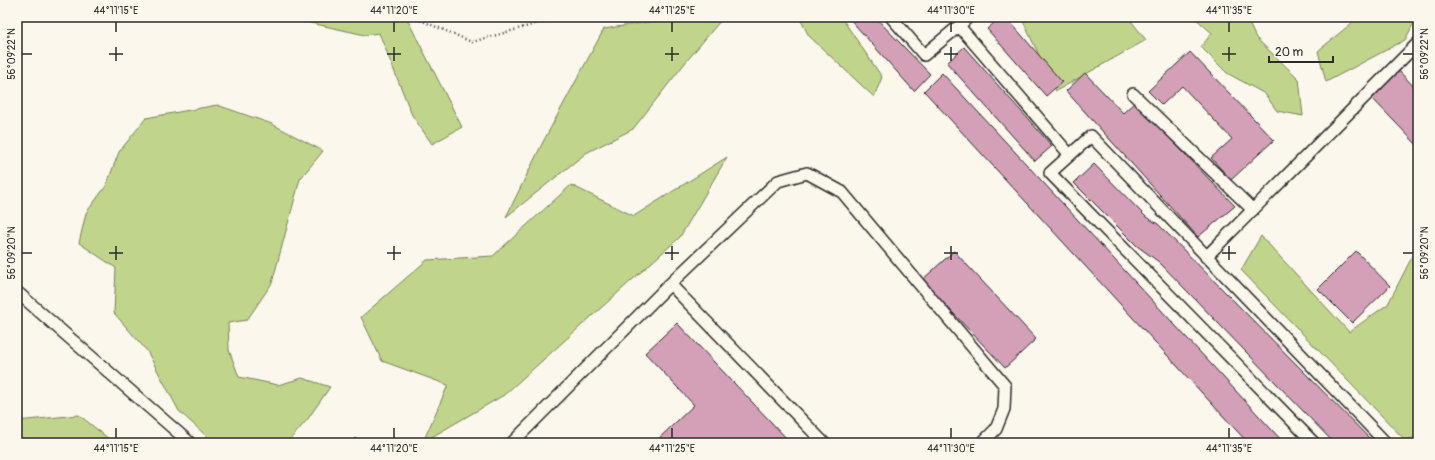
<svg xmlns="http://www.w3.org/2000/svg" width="1435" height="460" font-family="Pangolin,sans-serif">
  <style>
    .green { fill: #c0d58b; stroke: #76805b }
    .building { fill: #d4a0b8; stroke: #2b2b2b }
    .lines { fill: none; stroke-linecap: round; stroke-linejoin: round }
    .service-casing { stroke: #2b2b2b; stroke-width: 14 }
    .path { stroke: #2b2b2b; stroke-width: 2.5; stroke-dasharray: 1 3; stroke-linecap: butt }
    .service { stroke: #fbf7ec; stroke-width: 11 }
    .ticks { fill: none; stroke: #2b2b2b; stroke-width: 1.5 }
    .neatline { fill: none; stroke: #2b2b2b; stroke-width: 1.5 }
    .ticks-label { font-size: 10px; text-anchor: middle; fill: #2b2b2b }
  </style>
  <rect width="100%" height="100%" fill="#fbf7ec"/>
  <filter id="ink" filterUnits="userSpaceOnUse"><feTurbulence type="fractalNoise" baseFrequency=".025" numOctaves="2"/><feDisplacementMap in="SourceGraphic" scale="8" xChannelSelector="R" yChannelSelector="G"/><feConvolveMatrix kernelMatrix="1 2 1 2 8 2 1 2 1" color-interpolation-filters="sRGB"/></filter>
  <g filter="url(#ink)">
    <path class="green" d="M295 17H406L462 127 432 144 412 115 379 33 365 35 302 21Z
      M799 17H841L882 77 874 97 809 36Z
      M1021 17H1128L1146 40 1056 91Z
      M1194 17H1246L1256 38 1299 79 1303 116 1277 111 1265 94 1227 73 1201 47 1212 33Z
      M1359 17H1417L1405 40 1326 82 1318 51Z
      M661 20H721L685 63 633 129 586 153 506 217 543 142 604 29Z
      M217 105 272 124 323 151 300 179 272 283 247 320 228 323 229 350 239 377 278 385 302 378 330 387 307 420 287 443H214L179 411 147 351 114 313 116 268 79 243 86 213 106 186 119 152 146 118Z
      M727 157 680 237 504 395 423 442 448 385 382 361 361 317 427 260 493 256 571 185 634 216Z
      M1261 236 1349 332 1388 304 1414 253 1418 259V436L1405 440 1241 270Z
      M79 415 114 443H17V421Z"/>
    <path class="building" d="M848 17H875L930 74 914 91Z
      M1001 17H1006L1062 82 1046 96 987 29Z
      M964 47 1052 146 1035 161 947 63Z
      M1190 52 1274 140 1231 180 1211 158 1232 139 1182 86 1162 105 1148 91Z
      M1398 70 1418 91V146L1371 97Z
      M942 73 1284 443H1248L924 91Z
      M1085 73 1123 113 1135 102 1235 206 1198 237 1066 91Z
      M1094 164 1146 217 1158 224 1374 443H1334L1159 262 1137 246 1074 183Z
      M954 251 1036 339 1005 368 922 280Z
      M1356 251 1390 286 1352 323 1318 289Z
      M677 323 790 442 788 443H654L694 405 645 353Z
      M355 438 360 443H351Z"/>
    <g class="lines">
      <defs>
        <path id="service" d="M891 17 924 55 959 26 1070 155
          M959 26 968 17
          M1133 94 1253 210
          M1206 257 1418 43
          M670 284 824 443
          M17 292 190 443
          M512 443 670 284 778 181 807 173 842 192 1005 386 1004 409 996 429 982 443
          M1314 443 1050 173 1091 136 1386 443"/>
      </defs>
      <use href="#service" class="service-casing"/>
      <path class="path" d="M413 17 472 42 560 17"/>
      <use href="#service" class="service"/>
    </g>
  </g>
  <path class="ticks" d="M116 22V32M394 22V32M672 22V32M951 22V32M1229 22V32M116 47V61M394 47V61M672 47V61M951 47V61M1229 47V61M22 54H32M109 54H123M387 54H401M665 54H679M944 54H958M1222 54H1236M1403 54H1413M116 246V260M394 246V260M672 246V260M951 246V260M1229 246V260M22 253H32M109 253H123M387 253H401M665 253H679M944 253H958M1222 253H1236M1403 253H1413M116 428V438M394 428V438M672 428V438M951 428V438M1229 428V438"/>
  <rect width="1435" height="460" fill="none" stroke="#fbf7ec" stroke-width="44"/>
  <path d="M1269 56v6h64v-6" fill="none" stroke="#2b2b2b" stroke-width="2"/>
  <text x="1275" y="56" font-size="12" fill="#2b2b2b" stroke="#fbf7ec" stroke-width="3" paint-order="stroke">20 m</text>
  <rect x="22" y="22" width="1391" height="416" class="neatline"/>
  <g class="ticks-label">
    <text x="116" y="14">44°11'15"E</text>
    <text x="394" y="14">44°11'20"E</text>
    <text x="672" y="14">44°11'25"E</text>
    <text x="951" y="14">44°11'30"E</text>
    <text x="1229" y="14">44°11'35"E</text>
    <text transform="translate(11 54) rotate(-90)" y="4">56°09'22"N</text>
    <text transform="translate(1424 54) rotate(-90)" y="4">56°09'22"N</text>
    <text transform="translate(11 253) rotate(-90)" y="4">56°09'20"N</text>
    <text transform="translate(1424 253) rotate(-90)" y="4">56°09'20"N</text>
    <text x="116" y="452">44°11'15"E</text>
    <text x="394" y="452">44°11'20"E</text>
    <text x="672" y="452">44°11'25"E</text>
    <text x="951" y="452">44°11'30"E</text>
    <text x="1229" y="452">44°11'35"E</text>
  </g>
</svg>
